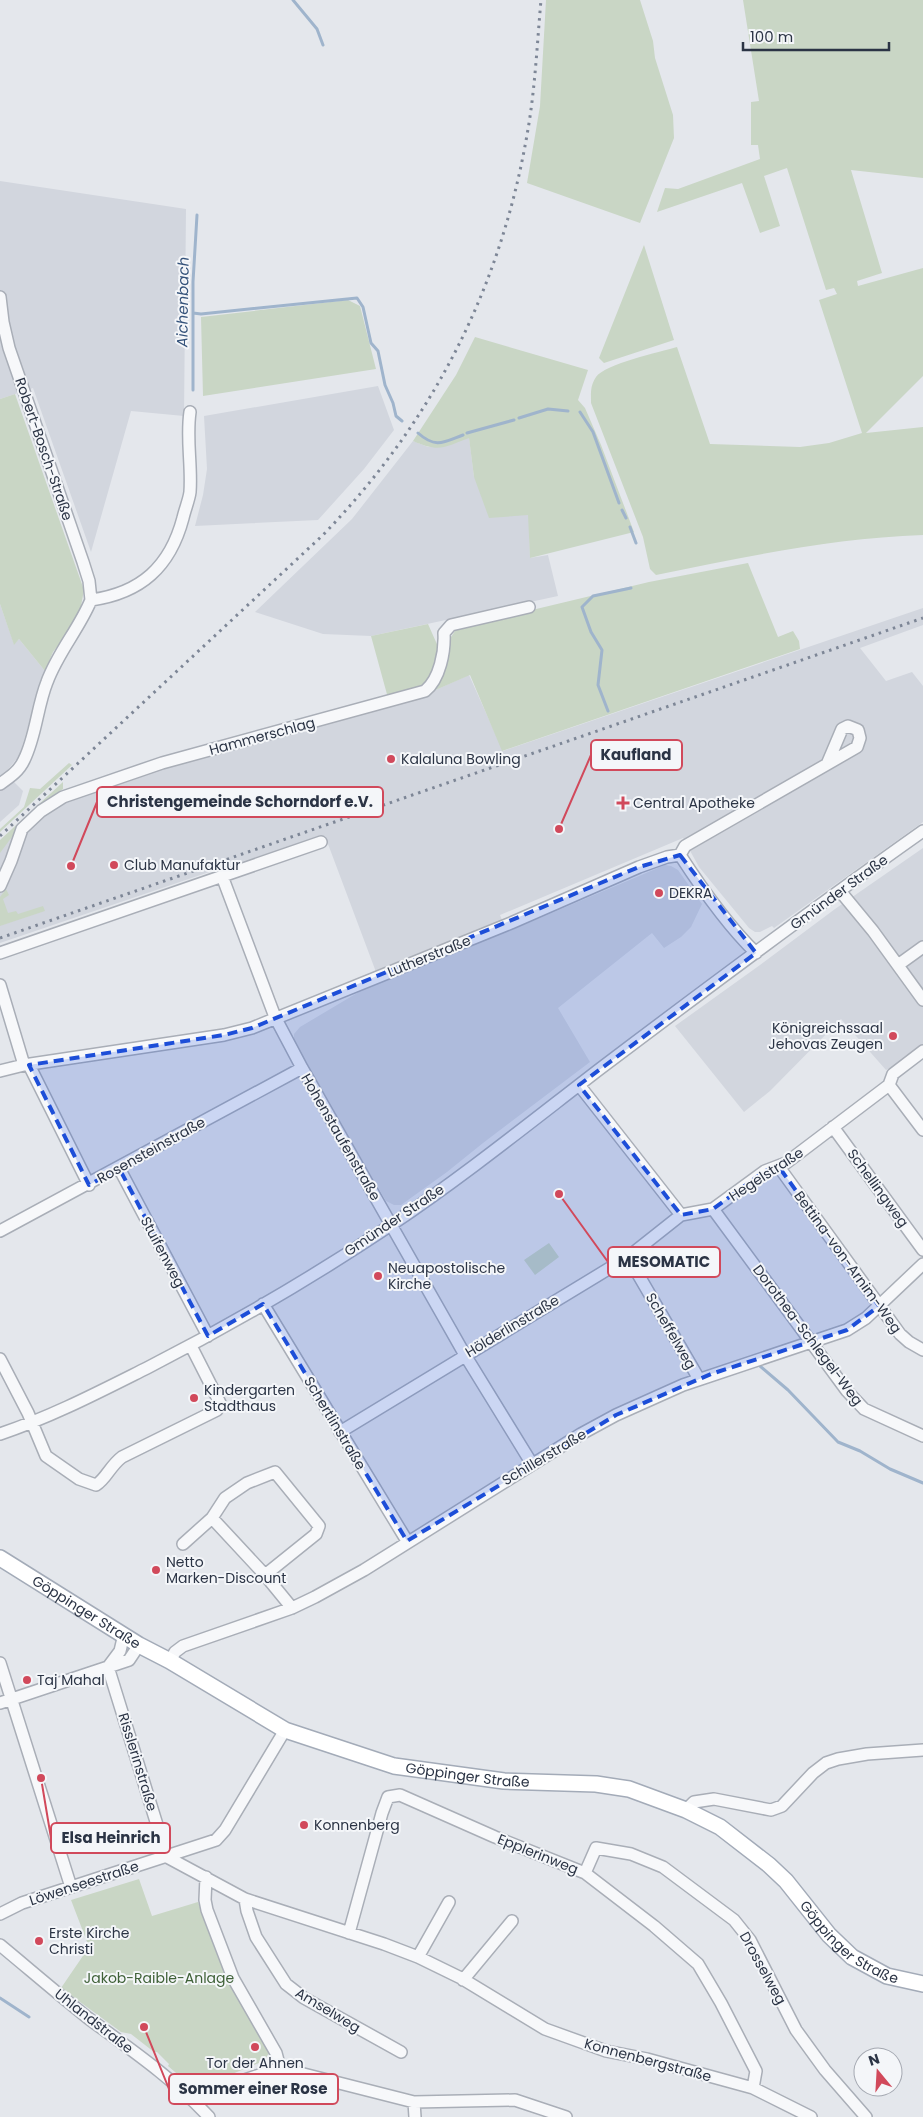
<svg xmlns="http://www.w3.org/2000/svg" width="923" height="2117" font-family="Poppins,sans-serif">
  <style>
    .built { fill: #d2d6de }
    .green { fill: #c9d6c5 }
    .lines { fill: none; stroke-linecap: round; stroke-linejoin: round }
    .stream { stroke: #9fb4cc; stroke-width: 3 }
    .minor-casing { stroke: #a9aeb7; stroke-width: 14 }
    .major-casing { stroke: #a3abb8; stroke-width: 18 }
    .minor { stroke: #f7f8fa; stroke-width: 11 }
    .major { stroke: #fff; stroke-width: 15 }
    .rail { stroke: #7d8696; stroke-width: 3; stroke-dasharray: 2.5 5; stroke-linecap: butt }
    .marked { fill: #1d4ed8; fill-opacity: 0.2; stroke: #1d4ed8; stroke-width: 4; stroke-dasharray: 10 6; stroke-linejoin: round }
    .poi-dot { fill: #d1495b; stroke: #f4f6f9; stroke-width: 2 }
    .labels { text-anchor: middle; stroke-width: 4; stroke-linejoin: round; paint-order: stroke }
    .street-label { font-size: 14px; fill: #2b3445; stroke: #f4f6f9 }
    .poi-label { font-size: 14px; fill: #2b3445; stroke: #f4f6f9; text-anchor: start }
    .park-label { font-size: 14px; fill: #3f6138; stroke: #f4f6f9 }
    .water-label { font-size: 15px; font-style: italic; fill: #34527a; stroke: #f4f6f9 }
    .leader { fill: none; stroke: #d1495b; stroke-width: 2 }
    .callout-dot { fill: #d1495b; stroke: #f4f6f9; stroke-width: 2 }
    .callout { fill: #f4f6f9; stroke: #d1495b; stroke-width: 2 }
    .callout-label { font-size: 15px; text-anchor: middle; font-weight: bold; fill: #2b3445 }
  </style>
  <rect width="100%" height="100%" fill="#e4e7ec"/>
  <path class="built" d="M0 181 186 209 184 416 131 411 91 552 33 388 0 399Z
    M378 386 394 430 364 469 318 520 195 526 203 495 207 469 204 416Z
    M469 437 474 477 529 515 530 558 548 555 558 596 371 636 323 634 255 612 352 519 413 441 428 447Z
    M0 604 14 644 19 639 45 671 19 756 5 773 23 791 19 805 0 822Z
    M923 608V625L860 648 886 681 912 672 923 686V822L774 928 772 926 760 932H755L749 928 699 867 683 838 500 915 507 932 665 865 671 866 678 870 702 904 691 927 681 937 664 948 652 933 558 1008 590 1062 483 1143 447 1172 401 1205H394L386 1201 294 1043V1034L300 1027 379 980 325 836 221 868 0 943V842L35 810 156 766 431 692 469 675 503 751Z
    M923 848V1051L886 1070 841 1019 770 1091 744 1112 675 1026 760 965 835 909Z"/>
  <path class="green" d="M546 0H640L653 41 655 58 673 115 674 138 640 223 527 183 540 106Z
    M743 0H923V178L851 170 882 273 857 281 858 286 923 268V376L866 433 923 427V535C832 538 745 557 656 575L650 569 643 537 591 403C591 393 590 386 596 377 605 364 660 352 677 347L710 444 800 447 829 443 862 433 819 300 837 294 834 288 826 290 787 168 764 176 780 226 760 233 742 183 657 212 665 188 678 189 760 159 758 145H751V102L759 101Z
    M644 245 674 340 604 363 599 358Z
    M348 300 360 306 376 369 203 396 201 317Z
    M475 337 588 370 578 400 585 408 601 445 634 532 530 558 528 515 489 518 474 477 469 438C444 447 440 453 413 441L456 375Z
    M15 394 84 590 81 606 70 630 53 652 45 671 19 639 14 645 0 604V399Z
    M748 563 778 637 793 631 799 641 800 649 502 751 470 675 431 692 446 665 451 637 457 628 649 582Z
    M428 624 440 651 433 671 424 686 388 698 371 636Z
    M69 763 72 765 0 832V829L24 807 30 788 40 789Z
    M63 782V789L48 799 20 826 0 853V840Z
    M6 889 9 895 3 899 8 913 16 911 18 914 43 906 45 911 0 926V897Z
    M549 1243 559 1257 535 1275 524 1260Z
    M139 1879 152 1916 198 1902 218 1957 237 1996 267 2049 269 2053 264 2061 205 2085 189 2084 168 2066 169 2064 157 2052H154L131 2034 121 2032 61 1988 89 1947 71 1900Z"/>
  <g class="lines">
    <path class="stream" d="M293 0 317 29 323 45
      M193 313 201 314 357 298 363 307 371 343 378 351 385 385 393 403 396 416 402 421
      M193 390V282L197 215
      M580 412 593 432 619 503
      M519 418 548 409 568 411
      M418 433C436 449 444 442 463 435
      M467 433 514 420
      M622 510 626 518
      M630 527 636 543
      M608 711 598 685 602 650 591 632 582 607 593 596 631 588
      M760 1366 788 1390 838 1442 860 1451 890 1469 923 1483
      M0 1998 29 2017"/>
    <defs>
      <path id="minor" d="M0 297 3 322 9 348 83 562 89 581 91 600
        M0 784C10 777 19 771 24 760 36 736 37 707 47 682 58 652 79 629 91 600 141 593 170 567 183 518 185 509 189 500 190 492 192 465 186 439 190 412
        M680 855C702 889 727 925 756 953
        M222 876 275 1017 302 1068 465 1355 532 1464
        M0 886 11 861 22 829 41 811 63 797 162 763 425 691C440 679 445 651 444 633L451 625 529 607
        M840 891 873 931 923 1000
        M0 953 321 842
        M898 965 923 947
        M0 985 24 1065
        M29 1065 89 1185
        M0 1071 24 1065 224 1035 252 1028 511 923 639 867 667 857 680 855 685 846 857 747 860 738 858 730 848 726 842 729 828 762
        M579 1085 681 1215
        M889 1085 923 1130
        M833 1127 923 1250
        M779 1167 900 1334 909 1342 923 1350
        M119 1168 208 1336
        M713 1209 847 1391 864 1409 923 1436
        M0 1231 302 1068
        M628 1257 699 1379
        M263 1304 407 1541
        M0 1359 28 1413 46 1456 79 1479 96 1485C106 1479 110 1466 122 1457L217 1410 220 1403 191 1346
        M340 1432 628 1257 681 1215 713 1209 765 1171 786 1163 889 1085 893 1074 923 1051
        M0 1434C51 1417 99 1392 147 1368 231 1325 313 1277 391 1225 464 1176 532 1121 601 1068 707 988 814 908 923 831
        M183 1544 212 1518
        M265 1575 316 1534 319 1526 275 1472 247 1483 225 1498 212 1518 265 1575 292 1608
        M170 1661 175 1652 183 1646 292 1608 315 1597 364 1570 581 1434 616 1415 683 1385 847 1330 866 1318 923 1264
        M0 1663 71 1887
        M108 1667 167 1857
        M108 1667 120 1651 124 1634
        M0 1703 129 1660 139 1645
        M686 1810 694 1802 714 1799 771 1810 782 1806 813 1773 826 1763 838 1759 867 1754 923 1750
        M167 1857 245 1899 384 1944 418 1957 461 1978 545 2029 606 2051 647 2059 753 2088 811 2117
        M585 1873 596 1848 631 1854 663 1867 734 1920 750 1940 796 2030 825 2070 866 2117
        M206 1877 205 1900 207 1910 233 1978 276 2053 280 2068
        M245 1899 247 1911 256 1937 286 1984 304 1998 401 2052
        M0 1914 22 1903 216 1840 225 1830 285 1730
        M349 1933 382 1813 388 1797 400 1795 495 1837 585 1873 654 1926 698 1964 721 2003 756 2071 753 2088
        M0 1945C29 1969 58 1994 88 2018 130 2049 174 2079 209 2117
        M418 1957 449 1902
        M463 1980 512 1921
        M414 2102 415 2117
        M196 2103 215 2090 280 2068 414 2102 515 2100 566 2117"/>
      <g id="major">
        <path id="s1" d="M0 1558 139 1645 170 1661 285 1730 394 1766 504 1781 596 1784 629 1789 686 1810 720 1827 769 1865 786 1881 829 1935 852 1957 887 1976 923 1984"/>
      </g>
    </defs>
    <use href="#minor" class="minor-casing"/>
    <use href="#major" class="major-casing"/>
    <use href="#minor" class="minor"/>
    <use href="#major" class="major"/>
    <path class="rail" d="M0 836 323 535C432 422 500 290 527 135 535 91 537 45 541 0
      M0 938 923 618"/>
  </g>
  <path class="marked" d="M680 855 756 953 579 1085 681 1215 713 1209 765 1171 779 1167 879 1306 847 1330 711 1374 616 1415 407 1541 263 1304 208 1336 119 1168 89 1185 29 1065 224 1035 252 1028 639 867Z"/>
  <g class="poi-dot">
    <circle cx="391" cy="759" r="5"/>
    <path d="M620.5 795.5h5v5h5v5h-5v5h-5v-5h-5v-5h5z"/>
    <circle cx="114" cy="865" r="5"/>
    <circle cx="659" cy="893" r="5"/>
    <circle cx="893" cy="1036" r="5"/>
    <circle cx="378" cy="1276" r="5"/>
    <circle cx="194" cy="1398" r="5"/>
    <circle cx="156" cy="1570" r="5"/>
    <circle cx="27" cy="1680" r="5"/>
    <circle cx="304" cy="1825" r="5"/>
    <circle cx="39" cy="1941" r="5"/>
    <circle cx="255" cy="2047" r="5"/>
  </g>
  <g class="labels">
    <g class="street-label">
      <text transform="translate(44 449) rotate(71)" y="5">Robert-Bosch-Straße</text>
      <text transform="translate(262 736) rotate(-15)" y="5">Hammerschlag</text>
      <text transform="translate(839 892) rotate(-36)" y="5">Gmünder Straße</text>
      <text transform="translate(429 956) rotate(-22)" y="5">Lutherstraße</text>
      <text transform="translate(341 1137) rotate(60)" y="5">Hohenstaufenstraße</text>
      <text transform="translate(151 1150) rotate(-29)" y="5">Rosensteinstraße</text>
      <text transform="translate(766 1174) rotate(-33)" y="5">Hegelstraße</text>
      <text transform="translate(878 1188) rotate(54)" y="5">Schellingweg</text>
      <text transform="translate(394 1220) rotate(-34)" y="5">Gmünder Straße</text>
      <text transform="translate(163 1252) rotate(62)" y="5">Stuifenweg</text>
      <text transform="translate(848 1262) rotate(54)" y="5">Bettina-von-Arnim-Weg</text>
      <text transform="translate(512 1326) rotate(-31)" y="5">Hölderlinstraße</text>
      <text transform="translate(671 1331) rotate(60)" y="5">Scheffelweg</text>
      <text transform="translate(808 1335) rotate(53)" y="5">Dorothea-Schlegel-Weg</text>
      <text transform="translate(335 1423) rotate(59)" y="5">Schertlinstraße</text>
      <text transform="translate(544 1457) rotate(-31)" y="5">Schillerstraße</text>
      <text dy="5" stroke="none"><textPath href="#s1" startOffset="102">Göppinger Straße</textPath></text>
      <text transform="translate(138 1762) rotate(73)" y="5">Risslerinstraße</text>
      <text dy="5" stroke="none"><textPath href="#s1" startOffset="522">Göppinger Straße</textPath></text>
      <text transform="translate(538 1854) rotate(22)" y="5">Epplerinweg</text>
      <text transform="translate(84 1883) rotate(-18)" y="5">Löwenseestraße</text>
      <text dy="5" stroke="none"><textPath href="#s1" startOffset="958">Göppinger Straße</textPath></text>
      <text transform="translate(763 1968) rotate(61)" y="5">Drosselweg</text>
      <text transform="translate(328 2010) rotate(31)" y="5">Amselweg</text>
      <text transform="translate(94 2021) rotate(38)" y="5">Uhlandstraße</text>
      <text transform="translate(648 2060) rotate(15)" y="5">Konnenbergstraße</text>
    </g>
    <g class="poi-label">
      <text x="401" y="764">Kalaluna Bowling</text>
      <text x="633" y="808">Central Apotheke</text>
      <text x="124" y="870">Club Manufaktur</text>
      <text x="669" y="898">DEKRA</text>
      <text x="883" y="1033" text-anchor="end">Königreichssaal<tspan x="883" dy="16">Jehovas Zeugen</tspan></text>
      <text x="388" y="1273">Neuapostolische<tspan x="388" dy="16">Kirche</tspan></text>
      <text x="204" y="1395">Kindergarten<tspan x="204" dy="16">Stadthaus</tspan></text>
      <text x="166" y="1567">Netto<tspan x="166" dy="16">Marken-Discount</tspan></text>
      <text x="37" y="1685">Taj Mahal</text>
      <text x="314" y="1830">Konnenberg</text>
      <text x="49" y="1938">Erste Kirche<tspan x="49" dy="16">Christi</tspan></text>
      <text x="255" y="2068" text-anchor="middle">Tor der Ahnen</text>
    </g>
    <g class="park-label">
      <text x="159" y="1983">Jakob-Raible-Anlage</text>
    </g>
    <g class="water-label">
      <text transform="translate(183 302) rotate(-89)" y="5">Aichenbach</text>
    </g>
  </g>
  <path class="leader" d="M559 829L591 755M71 866L97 802M559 1194L608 1262M41 1778L51 1838M144 2027L169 2089"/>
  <g class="callout-dot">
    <circle cx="559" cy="829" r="5"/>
    <circle cx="71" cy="866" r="5"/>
    <circle cx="559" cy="1194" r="5"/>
    <circle cx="41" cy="1778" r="5"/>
    <circle cx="144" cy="2027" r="5"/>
  </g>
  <g class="callout">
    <rect x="591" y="740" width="91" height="30" rx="5"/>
    <rect x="97" y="787" width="286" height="30" rx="5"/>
    <rect x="608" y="1247" width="112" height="30" rx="5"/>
    <rect x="51" y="1823" width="119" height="30" rx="5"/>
    <rect x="169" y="2074" width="169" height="30" rx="5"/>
  </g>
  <g class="callout-label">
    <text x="636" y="760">Kaufland</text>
    <text x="240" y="807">Christengemeinde Schorndorf e.V.</text>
    <text x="664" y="1267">MESOMATIC</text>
    <text x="111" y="1843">Elsa Heinrich</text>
    <text x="253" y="2094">Sommer einer Rose</text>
  </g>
  <g transform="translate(878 2072) rotate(342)"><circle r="24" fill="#f4f6f9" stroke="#a4a8b1"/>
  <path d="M0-4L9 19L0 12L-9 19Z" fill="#d1495b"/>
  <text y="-8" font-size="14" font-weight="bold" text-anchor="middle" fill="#2b3445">N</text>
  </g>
  <path d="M743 42v8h146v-8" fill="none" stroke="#2b3445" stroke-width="2.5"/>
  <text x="750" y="42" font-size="15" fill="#2b3445" stroke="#f4f6f9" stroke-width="4" paint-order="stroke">100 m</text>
</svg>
